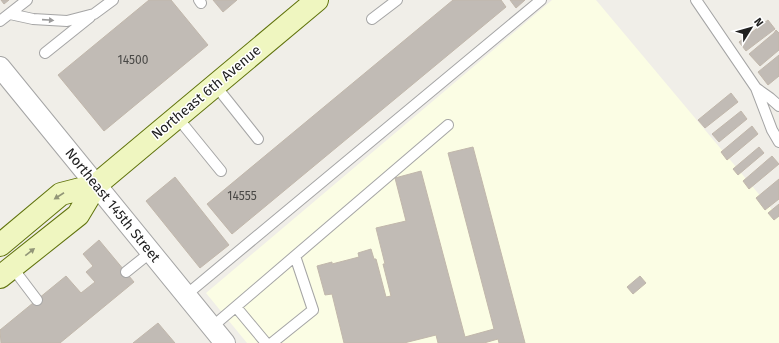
<svg xmlns="http://www.w3.org/2000/svg" width="779" height="343" font-family="'Fira Sans',sans-serif">
  <style>
    .education { fill: #fbfde4 }
    .building { fill: #c1bbb5; stroke: #c1b7ab }
    .lines { fill: none; stroke-linecap: round; stroke-linejoin: round }
    .lane-casing { stroke: #a5a5a5; stroke-width: 12 }
    .street-casing { stroke: #a5a5a5; stroke-width: 22 }
    .secondary-casing { stroke: #60730c; stroke-width: 24 }
    .lane { stroke: #fff; stroke-width: 10 }
    .street { stroke: #fff; stroke-width: 20 }
    .secondary { stroke: #eff6c0; stroke-width: 22 }
    .oneway { fill: #9b9b9b }
    .oneway2 { fill: #929678 }
    .labels { text-anchor: middle; stroke-width: 3; stroke-linejoin: round; paint-order: stroke }
    .number-label { font-size: 12px; fill: #494846 }
    .street-label { font-size: 14px; fill: #212121; stroke: #fff }
  </style>
  <rect width="100%" height="100%" fill="#f0eee8"/>
  <path class="education" d="M552 0H596L779 218V343H247L206 293 524 24Z"/>
  <path class="building" d="M1 0H9L4 4Z
    M149 0H171L208 45 104 131 58 75Z
    M213 0H237L223 12Z
    M453 0H501L506 7 232 234 207 204Z
    M510 0H525L516 8Z
    M768 20 775 29 746 51 739 42Z
    M776 30 779 33V50L760 66 749 54 774 33Z
    M779 55V76L768 85 758 72Z
    M731 93 738 102 705 128 698 120Z
    M741 111 747 119 719 142 712 134Z
    M752 126 758 134 727 160 721 152Z
    M473 147 525 343H499L498 339 484 343H438L436 335 404 343H344L332 294 325 295 317 266 332 262V264L359 257 358 253 371 249 374 259H376L386 297 391 296 383 264H385L376 228 406 221 395 178 421 171 465 337 494 329 448 153Z
    M759 147 764 153 738 175 733 169Z
    M772 156 779 164 749 189 743 181Z
    M175 177 229 245 200 268 146 201Z
    M779 179V199L765 210 756 198Z
    M779 204V216L774 220 768 213Z
    M99 240 134 282 60 343H1L0 330 66 276 81 293 95 282 86 272 93 266 83 254Z
    M640 276 646 283 633 294 627 287Z
    M158 323 175 343H133Z"/>
  <g class="lines">
    <defs>
      <path id="lane" d="M199 0 201 3
        M696 0 756 88 772 130 779 142
        M10 14 33 19 67 21 94 14 113 0
        M372 19 397 0
        M0 21 27 0
        M45 53 90 17
        M215 85 258 139
        M756 88 770 98 779 106
        M177 117 221 171
        M12 267 37 300
        M126 272 151 252
        M186 295 541 0
        M236 307 266 343
        M212 327 448 125
        M272 343 313 310 295 256"/>
      <path id="street" d="M0 67 225 343"/>
      <path id="secondary" d="M0 245 61 194 96 185
        M0 277 78 215 96 185 317 0"/>
    </defs>
    <use href="#lane" class="lane-casing"/>
    <use href="#street" class="street-casing"/>
    <use href="#secondary" class="secondary-casing"/>
    <use href="#lane" class="lane"/>
    <use href="#street" class="street"/>
    <use href="#secondary" class="secondary"/>
  </g>
  <defs><path id="oneway-solid" d="M-6-.8H1V-3.2L6.5 0L1 3.2V.8H-6Z"/></defs>
  <use class="oneway" href="#oneway-solid" transform="translate(48 20) rotate(4)"/>
  <g class="oneway2">
    <use href="#oneway-solid" transform="translate(59 196) rotate(147)"/>
    <use href="#oneway-solid" transform="translate(30 252) rotate(-38)"/>
  </g>
  <g class="labels">
    <g class="number-label">
      <text x="133" y="64">14500</text>
      <text x="242" y="200">14555</text>
    </g>
    <g class="street-label">
      <text transform="translate(206 92) rotate(-40)" y="5">Northeast 6th Avenue</text>
      <text transform="translate(113 205) rotate(51)" y="5">Northeast 145th Street</text>
    </g>
  </g>
  <g transform="translate(751 28) rotate(53)" stroke="#ffffff" stroke-width="3" paint-order="stroke">
  <path d="M0-3L7 15L0 10L-7 15Z" fill="#212121"/>
  <text y="-6" font-size="11" font-weight="bold" text-anchor="middle" fill="#212121">N</text>
  </g>
</svg>
